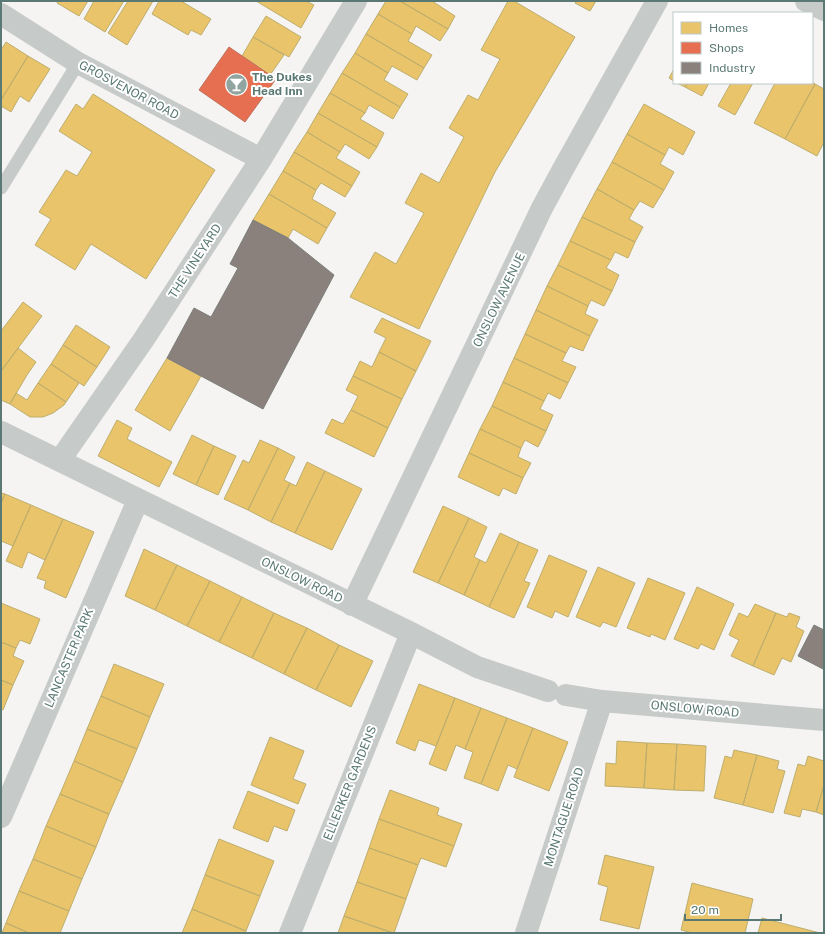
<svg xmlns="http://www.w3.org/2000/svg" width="825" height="934" font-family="'Public Sans',sans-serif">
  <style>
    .homes { fill: #e9c46a; stroke: #beae6d }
    .shops { fill: #e76f51; stroke: #bd725c }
    .industry { fill: #8a817c; stroke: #7c7f7a }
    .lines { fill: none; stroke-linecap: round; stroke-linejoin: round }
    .service { stroke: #c6cac8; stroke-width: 13 }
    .minor { stroke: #c6cac8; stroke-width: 22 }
    .labels { text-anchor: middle; stroke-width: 4; stroke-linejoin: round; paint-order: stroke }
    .poi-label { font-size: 12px; font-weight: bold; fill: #5a7974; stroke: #fff; text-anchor: start }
    .street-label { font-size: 12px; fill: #5a7974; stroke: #fff }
  </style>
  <rect width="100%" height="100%" fill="#f5f4f3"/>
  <path class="homes" d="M58 1H88L79 16 57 3Z
    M94 1H124L105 32 84 19Z
    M128 1H153L127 45 108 33Z
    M159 1H181L211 19 201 35 191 30 188 35 152 14Z
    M256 1H306L314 5 301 28Z
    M386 1H400L448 29 440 41 416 26 412 34 378 14Z
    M400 1H432L455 16 448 29Z
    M508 1H514L575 37 495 172 419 329 350 297 375 252 396 264 424 213 405 203 421 173 439 183 464 137 449 128 468 95 478 100 500 59 481 50Z
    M576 1H596L590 11 575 3Z
    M378 14 412 34 408 41 432 55 424 68 366 34Z
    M266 16 301 37 289 57 253 37Z
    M366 34 424 68 417 80 392 66 388 73 355 53Z
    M253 37 284 55 270 75 242 56Z
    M6 42 28 56 1 100V50Z
    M355 53 388 73 384 80 408 94 400 107 342 73Z
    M28 56 50 69 29 102 20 96 11 112 1 106V100Z
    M674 69V81L669 78Z
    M342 73 400 107 393 119 369 105 365 113 330 93Z
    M812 82 815 84 785 139 754 123 775 83Z
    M677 83H688L685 87Z
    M688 83H709L702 96 685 87Z
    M731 83H753L735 115 718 106Z
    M815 84 824 89V142L817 156 785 139Z
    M330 93 365 113 360 119 384 133 377 147 318 113Z
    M93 94 215 170 146 279 91 244 75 270 35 245 51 219 39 212 66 170 77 176 92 152 59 131 76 104 83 109Z
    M644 104 695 132 683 155 669 147 665 155 627 134Z
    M318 113 377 147 369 159 345 144 340 152 307 132Z
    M307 132 340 152 336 158 360 172 352 186 294 152Z
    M627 134 665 155 660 164 674 172 664 190 612 162Z
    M294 152 352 186 345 197 321 183 316 190 283 171Z
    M612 162 664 190 653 208 640 201 634 210 597 189Z
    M283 171 316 190 312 199 336 213 327 228 269 194Z
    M597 189 634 210 629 219 643 227 635 242 582 217Z
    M269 194 327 228 318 244 293 229 288 238 253 220Z
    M582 217 635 242 628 258 615 252 611 260 570 241Z
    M570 241 611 260 606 268 619 275 612 291 558 265Z
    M558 265 612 291 604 306 591 300 588 306 547 286Z
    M547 286 588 306 585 314 598 320 590 336 536 310Z
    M23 302 42 316 1 371V331Z
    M536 310 590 336 583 351 570 346 566 353 525 334Z
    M382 318 431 341 416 371 379 352 386 338 374 332Z
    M76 325 110 347 97 367 63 345Z
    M525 334 566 353 562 361 576 367 568 383 514 358Z
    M63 345 97 367 84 386 51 364Z
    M18 348 36 362 27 375 10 404 1 400V371Z
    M379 352 416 371 402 399 353 376 360 361 372 367Z
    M167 358 201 376 170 431 135 410Z
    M514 358 568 383 560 399 548 393 544 401 503 382Z
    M51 364 79 383 66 402 38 383Z
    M353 376 402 399 388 428 351 410 358 396 346 390Z
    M503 382 544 401 540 409 553 415 546 431 492 406Z
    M38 383 66 402 64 405 53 413 43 417H30L10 404 16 393 27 400Z
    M492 406 546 431 538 447 525 440 521 448 480 429Z
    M351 410 388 428 374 457 325 433 332 419 343 424Z
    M117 420 132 428 127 439 172 462 159 487 98 456Z
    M480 429 521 448 518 457 531 463 523 478 469 453Z
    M192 435 214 446 196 485 173 474Z
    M260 440 278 448 248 510 224 499 243 460 249 463Z
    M214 446 236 456 218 495 196 485Z
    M278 448 295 457 284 480 290 483 271 522 248 510Z
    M469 453 523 478 516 494 503 488 499 496 458 477Z
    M307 462 325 471 295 533 271 522 290 483 296 486Z
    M325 471 362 489 332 550 295 533Z
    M1 493 5 494 1 503Z
    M5 494 31 505 13 546 1 541V503Z
    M31 505 63 519 45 560 28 552 22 568 6 561Z
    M443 506 469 518 438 583 413 572Z
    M469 518 487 527 474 557 480 560 464 595 438 583Z
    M63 519 94 532 66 598 44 588 46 581 37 578Z
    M500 533 519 542 489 607 464 595 480 560 486 563Z
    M519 542 538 550 524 581 530 583 514 618 489 607Z
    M144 549 177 565 155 610 125 596Z
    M549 555 587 571 568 617 555 611 552 618 527 607Z
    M177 565 210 581 187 626 155 610Z
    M598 567 635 583 616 627 603 622 600 627 576 617Z
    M648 578 685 593 665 640 651 634 650 637 627 628Z
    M210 581 242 597 219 642 187 626Z
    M697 587 734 604 714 650 701 644 698 649 674 639Z
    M242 597 274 613 252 658 219 642Z
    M1 603 40 619 30 644 20 640 16 648 1 642Z
    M755 604 776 613 753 666 731 656 739 640 729 635 739 613 748 617Z
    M274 613 307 628 284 674 252 658Z
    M776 613 787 617 789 613 800 617 796 627 804 631 791 662 782 658 774 675 753 666Z
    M307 628 339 645 316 690 284 674Z
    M1 642 16 648 13 656 24 661 13 685 1 680Z
    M339 645 373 661 351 707 316 690Z
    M114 664 164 684 150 717 101 696Z
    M1 680 13 685 3 710 1 709Z
    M419 684 455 698 436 746 419 740 415 751 396 743Z
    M101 696 150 717 137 749 87 729Z
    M455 698 481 708 465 749 456 745 446 771 429 764Z
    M481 708 507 718 481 784 464 778 473 752 465 749Z
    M507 718 533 728 517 769 508 765 498 791 481 784Z
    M533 728 568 742 549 791 514 777Z
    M87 729 137 749 123 782 74 761Z
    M270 737 304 751 293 779 306 784 298 804 251 785Z
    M617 741 647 743 644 788 605 786 606 763 616 764Z
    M647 743 677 744 674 790 644 788Z
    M677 744 706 746 704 791 674 790Z
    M734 750 757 755 743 805 714 798 725 756 732 758Z
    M757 755 779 761 777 769 785 771 773 813 743 805Z
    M808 756 824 761V785L816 812 802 809 800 817 784 813 798 764 805 766Z
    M74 761 123 782 109 814 60 794Z
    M824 785V815L816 812Z
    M390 790 439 808 437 815 462 824 454 846 379 819Z
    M248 791 295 810 287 831 274 826 268 842 233 828Z
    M60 794 109 814 96 847 46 826Z
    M379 819 454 846 446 867 421 858 418 865 369 848Z
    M46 826 96 847 82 879 33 859Z
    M219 839 274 861 260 896 205 875Z
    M369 848 418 865 406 899 357 882Z
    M605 855 654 867 639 929 600 920 608 887 598 884Z
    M33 859 82 879 69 911 19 891Z
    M205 875 260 896 246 931 192 909Z
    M357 882 406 899 394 933 344 916Z
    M692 883 753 899 745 933H692L681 930Z
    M19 891 69 911 60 933H29L6 923Z
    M192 909 246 931 245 933H182Z
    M344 916 392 933H338Z
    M762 918 820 933H758Z
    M6 923 29 933H2Z"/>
  <path class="shops" d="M229 47 276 79 245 122 199 90Z"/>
  <path class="industry" d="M253 220 288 238 334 275 263 409 167 358 194 308 211 317 238 268 230 264Z
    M814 625 824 630V667L823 669 798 656Z"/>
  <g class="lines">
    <path class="service" d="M1 188 78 63"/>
    <path class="minor" d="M806 1 824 10
      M1 14 78 63 261 159
      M1 432 411 633 477 667 548 691
      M60 460 144 339 261 159 356 1
      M352 605 542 208 562 171 657 1
      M566 695 602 701 824 720
      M1 817 138 500
      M290 933 411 633
      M526 933 602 701"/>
  </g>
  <defs>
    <symbol id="bar-disc" viewBox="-11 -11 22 22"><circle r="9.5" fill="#90a4a0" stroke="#fff"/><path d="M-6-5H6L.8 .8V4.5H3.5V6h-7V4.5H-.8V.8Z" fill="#fff"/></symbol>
  </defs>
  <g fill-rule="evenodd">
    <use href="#bar-disc" x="224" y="72" width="25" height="25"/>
  </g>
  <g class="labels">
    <g class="poi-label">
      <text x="252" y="81">The Dukes<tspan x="252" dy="14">Head Inn</tspan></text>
    </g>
    <g class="street-label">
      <text transform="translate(129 90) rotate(28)" y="4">GROSVENOR ROAD</text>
      <text transform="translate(195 261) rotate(-57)" y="4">THE VINEYARD</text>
      <text transform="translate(499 300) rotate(-64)" y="4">ONSLOW AVENUE</text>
      <text transform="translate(302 580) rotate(26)" y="4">ONSLOW ROAD</text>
      <text transform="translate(69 658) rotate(-67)" y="4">LANCASTER PARK</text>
      <text transform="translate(695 709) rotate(5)" y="4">ONSLOW ROAD</text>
      <text transform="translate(350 783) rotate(-68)" y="4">ELLERKER GARDENS</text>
      <text transform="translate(564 817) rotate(-72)" y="4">MONTAGUE ROAD</text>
    </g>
  </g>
  <rect width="825" height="934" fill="none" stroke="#5a7974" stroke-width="4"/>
  <rect x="673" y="12" width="140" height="72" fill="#ffffff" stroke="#bdc9c7"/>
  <rect x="681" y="22" width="20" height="12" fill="#e9c46a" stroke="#bdc9c7"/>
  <text x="709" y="32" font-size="12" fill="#5a7974">Homes</text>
  <rect x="681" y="42" width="20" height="12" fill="#e76f51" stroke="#bdc9c7"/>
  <text x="709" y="52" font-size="12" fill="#5a7974">Shops</text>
  <rect x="681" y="62" width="20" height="12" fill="#8a817c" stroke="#bdc9c7"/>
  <text x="709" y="72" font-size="12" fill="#5a7974">Industry</text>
  <path d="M685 914v6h96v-6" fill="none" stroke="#5a7974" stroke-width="2"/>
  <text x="691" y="914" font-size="12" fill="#5a7974" stroke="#ffffff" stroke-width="3" paint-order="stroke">20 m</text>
</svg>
